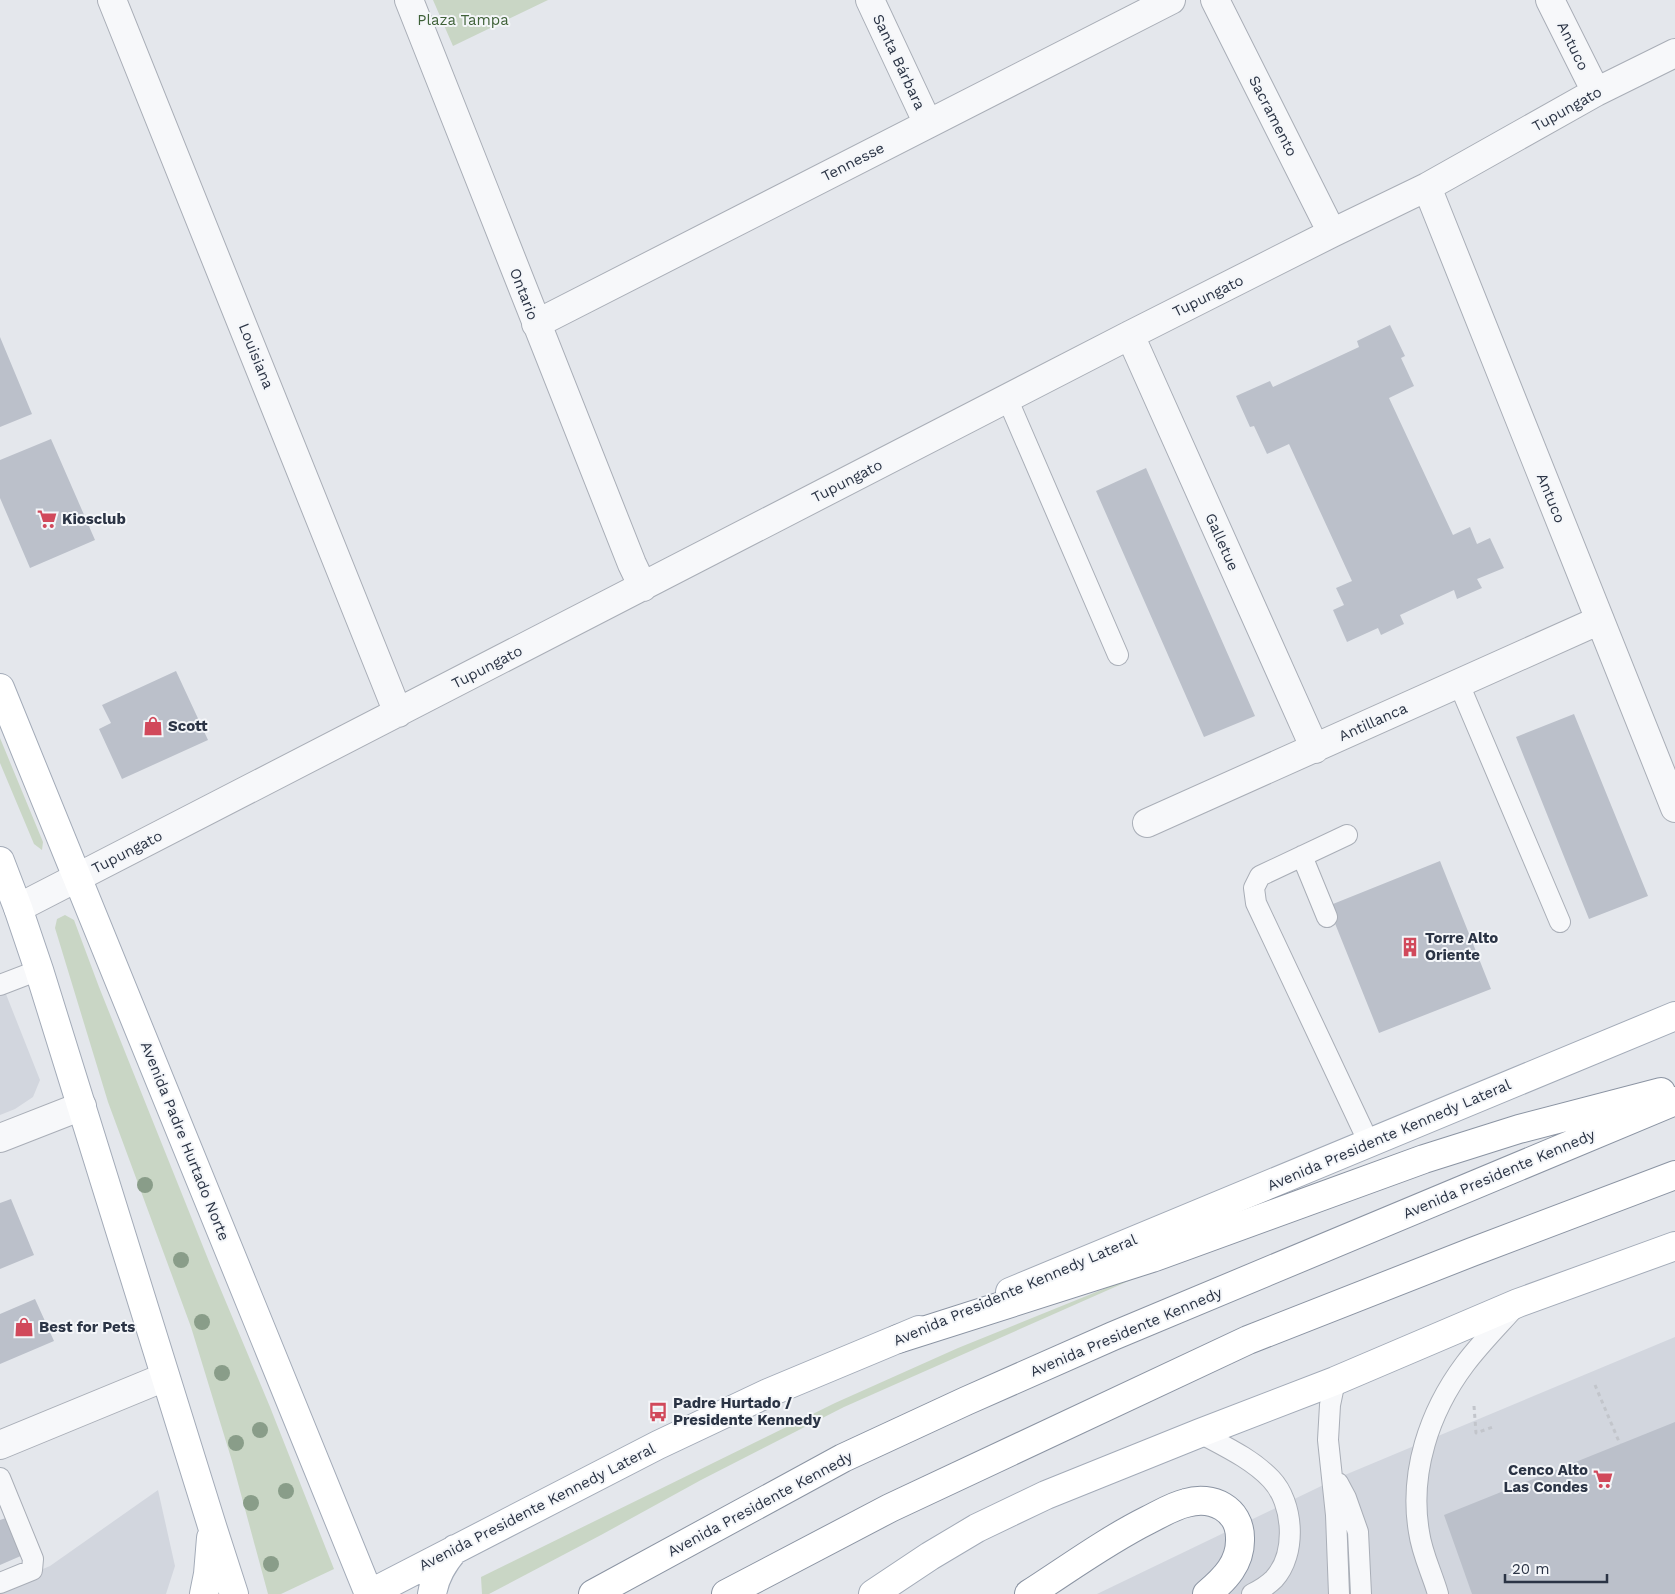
<svg xmlns="http://www.w3.org/2000/svg" width="1675" height="1594" font-family="'Work Sans',sans-serif">
  <style>
    .built { fill: #d2d6de }
    .green { fill: #c9d6c5 }
    .building { fill: #bbc0ca }
    .lines { fill: none; stroke-linecap: round; stroke-linejoin: round }
    .lane-casing { stroke: #a9aeb7; stroke-width: 22 }
    .street-casing { stroke: #a9aeb7; stroke-width: 30 }
    .primary-casing { stroke: #a3abb8; stroke-width: 30 }
    .highway-casing { stroke: #8b94a3; stroke-width: 30 }
    .path { stroke: #c2c5cb; stroke-width: 3; stroke-dasharray: 4 4; stroke-linecap: butt }
    .lane { stroke: #f7f8fa; stroke-width: 20 }
    .street { stroke: #f7f8fa; stroke-width: 28 }
    .primary { stroke: #fff; stroke-width: 28 }
    .highway { stroke: #fff; stroke-width: 28 }
    .tree { fill: #899d89 }
    .labels { text-anchor: middle; stroke-width: 4; stroke-linejoin: round; paint-order: stroke }
    .park-label { font-size: 15px; fill: #3f6138; stroke: #f4f6f9 }
    .street-label { font-size: 15px; fill: #2b3445; stroke: #f4f6f9 }
    .poi-label { font-size: 15px; font-weight: bold; fill: #2b3445; stroke: #f4f6f9; text-anchor: start }
  </style>
  <rect width="100%" height="100%" fill="#e4e7ec"/>
  <path class="built" d="M0 979 40 1080 33 1097 15 1109 0 1115Z
    M1675 1337V1594H1097L1340 1477Z
    M158 1490 175 1566 166 1594H0V1587L50 1566Z"/>
  <path class="green" d="M433 0H548L453 46Z
    M0 738 43 842 42 850 34 844 0 763Z
    M65 915 74 920 99 987 210 1264 270 1407 334 1569 281 1594H268L232 1461 191 1327 108 1102 55 928 57 919Z
    M1185 1256 844 1407 701 1480 601 1535 489 1594H482L481 1577 835 1403 958 1348Z"/>
  <path class="building" d="M1390 325 1405 356 1401 358 1414 386 1389 398 1453 535 1470 527 1477 544 1490 538 1504 568 1477 579 1482 588 1457 599 1454 590 1400 615 1404 624 1381 635 1378 628 1347 642 1333 610 1344 605 1336 588 1352 581 1289 444 1267 454 1254 426 1250 427 1236 396 1270 381 1273 387 1359 347 1357 341Z
    M0 337 32 414 0 427Z
    M51 439 95 540 30 568 0 498V460Z
    M1146 468 1255 716 1204 737 1096 491Z
    M176 671 208 740 122 779 99 729 111 723 102 705Z
    M1574 714 1648 896 1589 919 1516 737Z
    M1440 861 1491 989 1379 1033 1328 906Z
    M11 1199 34 1255 0 1269V1203Z
    M35 1299 54 1341 0 1364V1314Z
    M1675 1422V1594H1472L1444 1515Z
    M6 1518 23 1555 0 1565V1520Z"/>
  <g class="lines">
    <defs>
      <path id="lane" d="M1007 398 1118 655
        M1459 684 1560 922
        M1347 835 1260 876 1254 888 1256 903 1369 1143
        M1302 856 1327 917
        M0 985 39 970
        M1335 1381 1330 1405 1328 1440 1336 1515 1339 1594
        M1200 1433C1224 1446 1252 1459 1271 1479 1294 1503 1297 1554 1274 1579 1268 1585 1260 1590 1252 1594
        M0 1478 33 1559 32 1570 0 1583
        M1338 1483 1346 1498 1358 1532 1361 1594
        M1438 1594C1432 1573 1422 1554 1419 1532 1409 1473 1429 1412 1465 1364 1480 1344 1498 1326 1515 1307"/>
      <path id="street" d="M112 0 398 713
        M409 0 632 564 643 587
        M870 0 928 124
        M1215 0 1332 233
        M1550 0 1596 92
        M1427 187 1675 808
        M536 324 1171 0
        M1130 335 1315 749
        M1147 823 1600 620
        M18 908 1130 335 1332 233 1427 187 1596 92 1675 53
        M0 1138 82 1106
        M0 1445 165 1377"/>
      <path id="primary" d="M0 688 369 1594
        M0 861 18 908 39 970 212 1526 234 1594
        M1010 1292 1675 1016
        M204 1594 208 1574 211 1538
        M369 1594 658 1445 768 1393 919 1330
        M432 1594C435 1576 443 1563 455 1549
        M873 1594 930 1556 977 1528 1046 1495 1200 1433 1335 1381 1518 1303 1675 1246"/>
      <path id="highway" d="M898 1339 1152 1258 1424 1159 1519 1129 1661 1092
        M593 1594 843 1458 966 1401 1113 1336 1675 1101
        M726 1594 890 1508 1248 1340 1472 1252 1675 1175
        M1029 1594C1068 1569 1106 1541 1148 1520 1160 1514 1173 1506 1186 1503 1212 1495 1240 1509 1240 1538 1241 1563 1225 1579 1207 1594"/>
    </defs>
    <use href="#lane" class="lane-casing"/>
    <use href="#street" class="street-casing"/>
    <use href="#primary" class="primary-casing"/>
    <use href="#highway" class="highway-casing"/>
    <path class="path" d="M1595 1385 1620 1444
      M1474 1406 1476 1433 1493 1427"/>
    <use href="#lane" class="lane"/>
    <use href="#street" class="street"/>
    <use href="#primary" class="primary"/>
    <use href="#highway" class="highway"/>
  </g>
  <g class="tree">
    <circle cx="145" cy="1185" r="8"/>
    <circle cx="181" cy="1260" r="8"/>
    <circle cx="202" cy="1322" r="8"/>
    <circle cx="222" cy="1373" r="8"/>
    <circle cx="260" cy="1430" r="8"/>
    <circle cx="236" cy="1443" r="8"/>
    <circle cx="286" cy="1491" r="8"/>
    <circle cx="251" cy="1503" r="8"/>
    <circle cx="271" cy="1564" r="8"/>
  </g>
  <defs>
    <symbol id="supermarket-bare" viewBox="-9 -9 18 18"><path d="M-6-5.5h2.5l.6 2H6L4.5 2H-2.5L-4.4-4H-6ZM-1.5 3.2a1.3 1.3 0 1 0 .1 0ZM3 3.2a1.3 1.3 0 1 0 .1 0Z" fill="#d1495b" stroke="#f4f6f9" stroke-width="2.5" paint-order="stroke"/></symbol>
    <symbol id="shop-bare" viewBox="-9 -9 18 18"><path d="M-5-2.5h2.3a2.7 3.5 0 0 1 5.4 0H5L5.5 6h-11ZM-1.5-2.5h3a1.5 2.3 0 0 0-3 0Z" fill="#d1495b" stroke="#f4f6f9" stroke-width="2.5" paint-order="stroke"/></symbol>
    <symbol id="building-bare" viewBox="-9 -9 18 18"><path d="M-4-6H4V6H1V3H-1V6H-4ZM-2.5-4.3h1.7v1.8h-1.7ZM.8-4.3h1.7v1.8H.8ZM-2.5-1h1.7V.8h-1.7ZM.8-1h1.7V.8H.8Z" fill="#d1495b" stroke="#f4f6f9" stroke-width="2.5" paint-order="stroke"/></symbol>
    <symbol id="bus-bare" viewBox="-9 -9 18 18"><path d="M-5-6H5V4H4V6H2V4H-2V6H-4V4H-5ZM-3.5-4V0h7V-4ZM-3.5 1.2v1.5H-2V1.2ZM2 1.2v1.5H3.5V1.2Z" fill="#d1495b" stroke="#f4f6f9" stroke-width="2.5" paint-order="stroke"/></symbol>
  </defs>
  <g fill-rule="evenodd">
    <use href="#supermarket-bare" x="33" y="505" width="28" height="28"/>
    <use href="#shop-bare" x="139" y="712" width="28" height="28"/>
    <use href="#building-bare" x="1396" y="933" width="28" height="28"/>
    <use href="#shop-bare" x="10" y="1313" width="28" height="28"/>
    <use href="#bus-bare" x="644" y="1398" width="28" height="28"/>
    <use href="#supermarket-bare" x="1589" y="1465" width="28" height="28"/>
  </g>
  <g class="labels">
    <g class="park-label">
      <text x="463" y="25">Plaza Tampa</text>
    </g>
    <g class="street-label">
      <text transform="translate(1573 46) rotate(64)" y="5">Antuco</text>
      <text transform="translate(899 62) rotate(65)" y="5">Santa Bárbara</text>
      <text transform="translate(1567 109) rotate(-29)" y="5">Tupungato</text>
      <text transform="translate(1273 116) rotate(63)" y="5">Sacramento</text>
      <text transform="translate(853 162) rotate(-27)" y="5">Tennesse</text>
      <text transform="translate(524 294) rotate(69)" y="5">Ontario</text>
      <text transform="translate(1208 296) rotate(-26)" y="5">Tupungato</text>
      <text transform="translate(256 356) rotate(68)" y="5">Louisiana</text>
      <text transform="translate(847 481) rotate(-27)" y="5">Tupungato</text>
      <text transform="translate(1551 498) rotate(68)" y="5">Antuco</text>
      <text transform="translate(1222 542) rotate(66)" y="5">Galletue</text>
      <text transform="translate(487 667) rotate(-27)" y="5">Tupungato</text>
      <text transform="translate(1373 722) rotate(-24)" y="5">Antillanca</text>
      <text transform="translate(127 852) rotate(-27)" y="5">Tupungato</text>
      <text transform="translate(1389 1135) rotate(-23)" y="5">Avenida Presidente Kennedy Lateral</text>
      <text transform="translate(185 1141) rotate(68)" y="5">Avenida Padre Hurtado Norte</text>
      <text transform="translate(1499 1174) rotate(-23)" y="5">Avenida Presidente Kennedy</text>
      <text transform="translate(1015 1290) rotate(-23)" y="5">Avenida Presidente Kennedy Lateral</text>
      <text transform="translate(1126 1332) rotate(-23)" y="5">Avenida Presidente Kennedy</text>
      <text transform="translate(760 1504) rotate(-28)" y="5">Avenida Presidente Kennedy</text>
      <text transform="translate(537 1507) rotate(-27)" y="5">Avenida Presidente Kennedy Lateral</text>
    </g>
    <g class="poi-label">
      <text x="62" y="524">Kiosclub</text>
      <text x="168" y="731">Scott</text>
      <text x="1425" y="943">Torre Alto<tspan x="1425" dy="17">Oriente</tspan></text>
      <text x="39" y="1332">Best for Pets</text>
      <text x="673" y="1408">Padre Hurtado /<tspan x="673" dy="17">Presidente Kennedy</tspan></text>
      <text x="1588" y="1475" text-anchor="end">Cenco Alto<tspan x="1588" dy="17">Las Condes</tspan></text>
    </g>
  </g>
  <path d="M1505 1574v8h102v-8" fill="none" stroke="#2b3445" stroke-width="2.5"/>
  <text x="1512" y="1574" font-size="15" fill="#2b3445" stroke="#f4f6f9" stroke-width="4" paint-order="stroke">20 m</text>
</svg>
